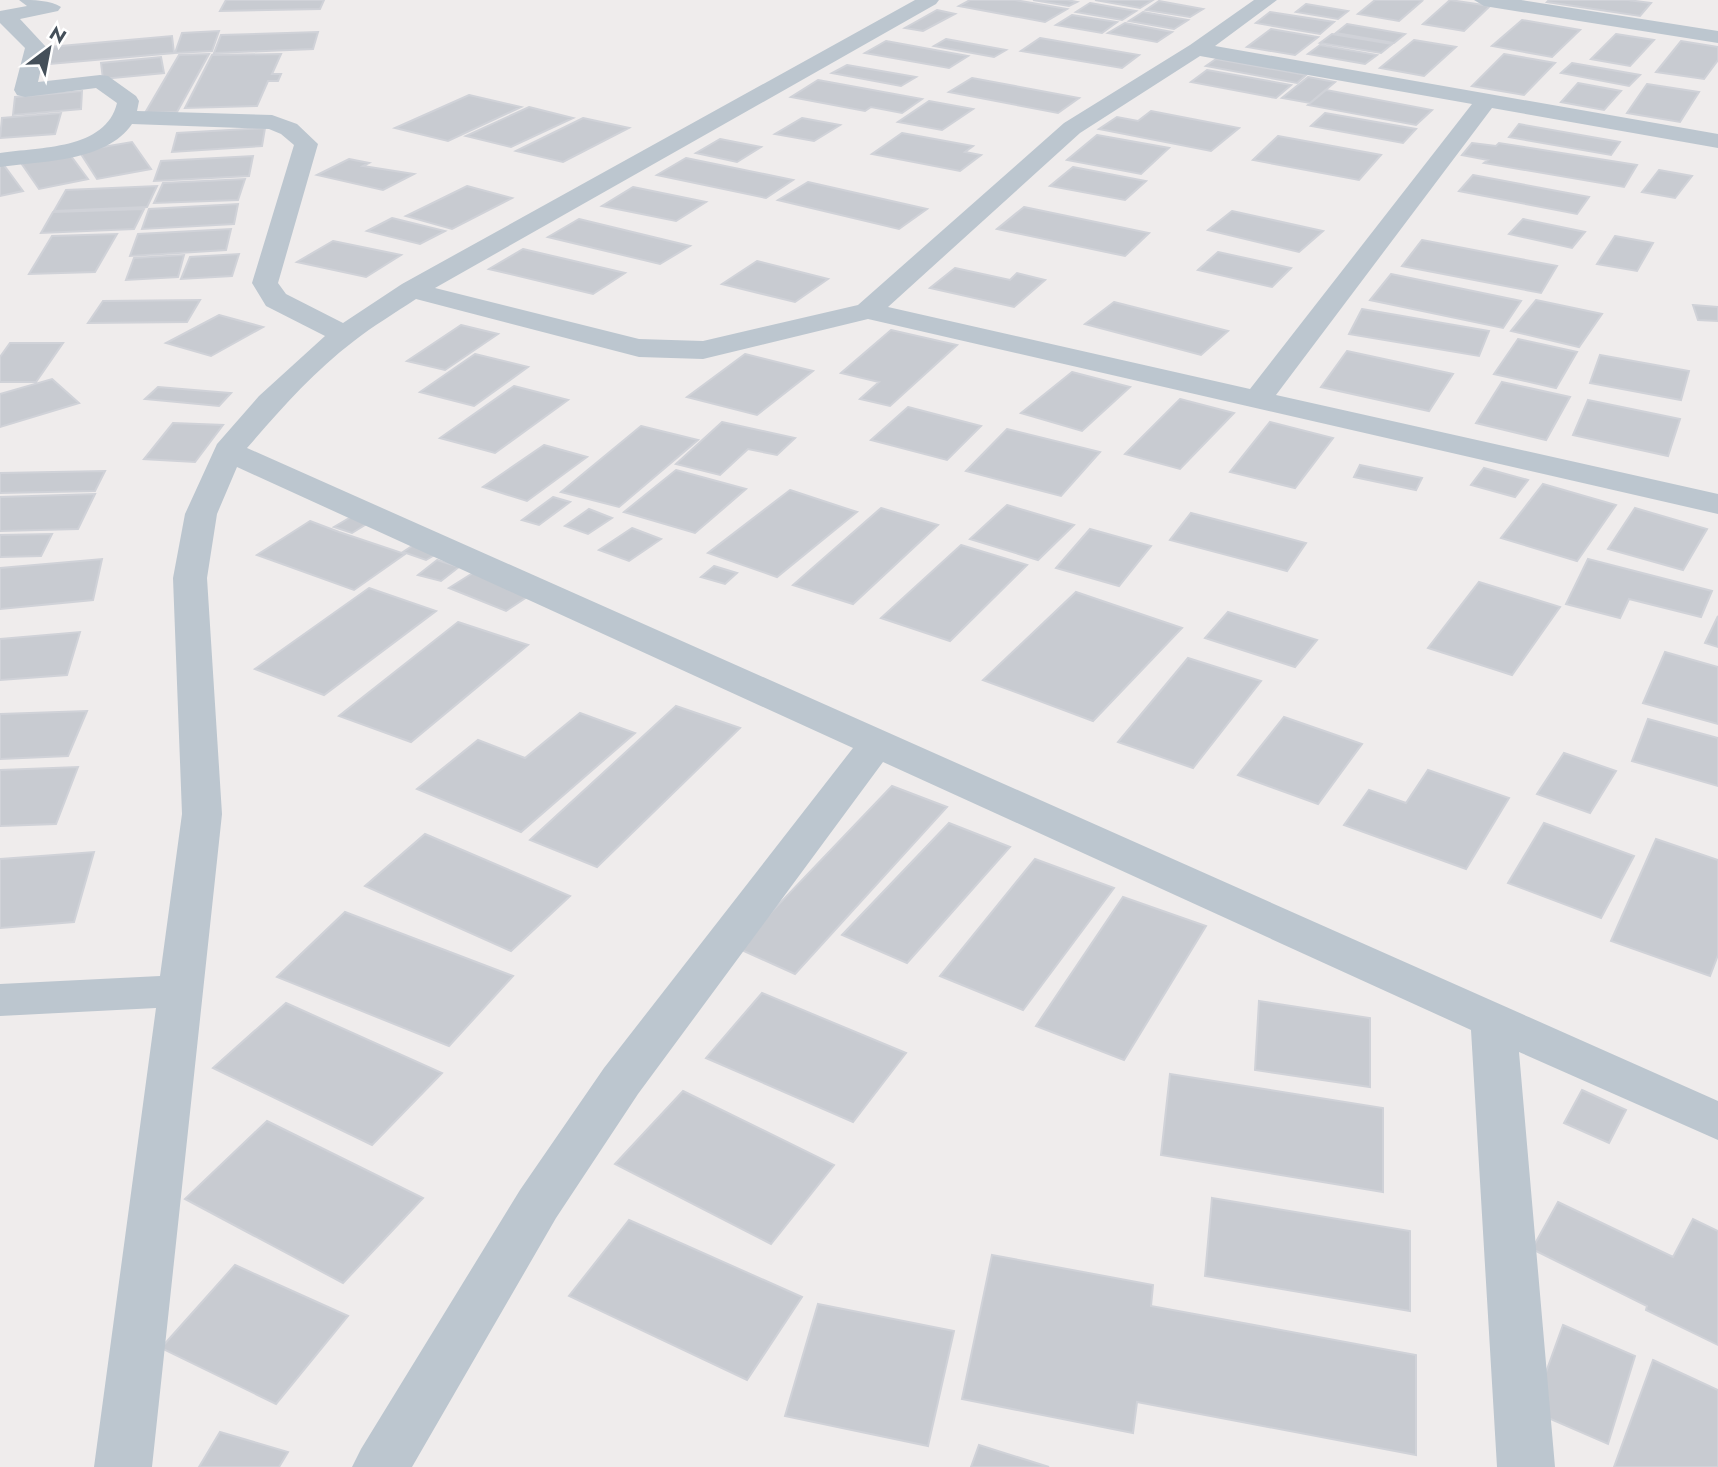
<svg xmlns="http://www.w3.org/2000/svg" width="1718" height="1467" font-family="Jost,sans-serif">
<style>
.building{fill:#c8cbd1;stroke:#d0d2d8;stroke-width:2}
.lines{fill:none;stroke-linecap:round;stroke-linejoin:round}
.street{fill:#bcc6cf;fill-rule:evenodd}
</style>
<rect width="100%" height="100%" fill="#efecec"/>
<path class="building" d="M226,0H324L320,9L220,11Z
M970,0H1015L1067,9L1045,22L959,6Z
M1033,0H1067L1077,2L1069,6Z
M1095,0H1153L1140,8Z
M1375,0H1418L1422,1L1399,21L1358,14Z
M1450,0L1490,6L1464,31L1423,24Z
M1549,0H1628L1651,3L1640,16L1547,2Z
M1159,1L1203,9L1190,17L1146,10Z
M1090,3L1136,11L1122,20L1076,12Z
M1306,4L1348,11L1338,19L1296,12Z
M937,10L955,14L923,31L905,28Z
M1143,12L1188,20L1174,29L1129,21Z
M1270,12L1334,22L1320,34L1256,23Z
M1072,15L1117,22L1102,33L1056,25Z
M1522,20L1580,30L1552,57L1492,46Z
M1125,23L1172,32L1157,42L1108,33Z
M1347,24L1405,34L1394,43L1336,33Z
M1271,29L1318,37L1295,55L1247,47Z
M219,31L212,51L175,53L182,33Z
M318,32L313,49L214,53L221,35Z
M1332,34L1392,44L1381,53L1320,43Z
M1616,34L1654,40L1630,66L1591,59Z
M172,36L174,53L50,64V47Z
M1040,38L1139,55L1122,68L1021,51Z
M946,39L1006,50L994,57L934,46Z
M1414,40L1456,47L1424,76L1380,68Z
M886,41L968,56L949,68L865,53Z
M1681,41L1718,47V60L1704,79L1656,72Z
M1320,45L1377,55L1365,64L1308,54Z
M209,54L177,112L145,113L179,55Z
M281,54L272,74H281L278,81H268L257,106L185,108L212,55Z
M1504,54L1555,63L1524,95L1472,86Z
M161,57L164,73L103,79L101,63Z
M1216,59L1306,75L1297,83L1206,66Z
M1572,63L1640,75L1629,86L1561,73Z
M847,65L916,77L901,86L832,73Z
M1207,70L1291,85L1276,98L1191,82Z
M1308,77L1335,82L1310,103L1282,98Z
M972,78L1079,98L1058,113L949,92Z
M818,80L922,99L902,113L871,107L865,111L791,97Z
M1578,83L1621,91L1604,110L1561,102Z
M1647,84L1699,92L1680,122L1627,113Z
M1326,90L1432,110L1416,125L1308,105Z
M82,91L81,109L13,115L15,97Z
M469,95L521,107L448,141L395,128Z
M929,101L973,109L942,130L898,122Z
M529,107L573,118L511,147L466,136Z
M1151,111L1239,128L1211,151L1099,129L1117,117L1138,121Z
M61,113L55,134L0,138L2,118Z
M1325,113L1416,129L1403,143L1311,126Z
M583,118L629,128L563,162L516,151Z
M802,118L840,125L814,141L775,134Z
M1519,124L1620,142L1611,155L1509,137Z
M265,128L262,146L172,152L177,133Z
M902,133L973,146L965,152L981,155L960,171L872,154Z
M1097,135L1169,148L1141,174L1067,160Z
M1278,136L1381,155L1359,180L1253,160Z
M720,139L761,147L737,162L696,153Z
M132,142L151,169L97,179L79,151Z
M1472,143L1496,146L1499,143L1637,165L1624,187L1484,163L1488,160L1462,155Z
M68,152L88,179L39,189L19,160Z
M253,156L249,176L154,181L161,161Z
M686,158L793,180L766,198L657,175Z
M349,159L369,163L363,166L414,174L383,190L317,175Z
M0,164H3L23,191L0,196Z
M1073,167L1146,181L1125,200L1050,186Z
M1659,170L1692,176L1675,198L1642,192Z
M1473,175L1589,197L1577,214L1459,191Z
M245,179L238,200L154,203L163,183Z
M808,182L927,209L899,229L778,200Z
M157,186L147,207L54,211L66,190Z
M467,186L512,198L452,229L406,216Z
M633,187L706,202L676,221L602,206Z
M238,204L234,224L142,229L149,209Z
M1024,207L1149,233L1125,256L997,229Z
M144,209L134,229L41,233L53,212Z
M1232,211L1323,231L1299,252L1208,230Z
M392,218L445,231L420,244L367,231Z
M579,219L690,246L660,264L548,237Z
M1523,219L1585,232L1572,248L1509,234Z
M231,229L226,250L130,256L138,234Z
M117,234L95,272L29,274L52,236Z
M1615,236L1653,243L1637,271L1597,264Z
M1422,240L1557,266L1541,293L1402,266Z
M333,241L401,255L366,277L297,262Z
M523,249L625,273L593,294L489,269Z
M1218,252L1291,268L1272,287L1198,270Z
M239,254L232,276L181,279L190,257Z
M184,255L178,277L126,280L134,258Z
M757,261L828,279L795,302L722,284Z
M955,268L1010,280L1017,273L1045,280L1014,307L930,288Z
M1391,274L1521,301L1503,328L1370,300Z
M200,300L187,322L88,323L103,301Z
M1536,300L1602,314L1579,347L1511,331Z
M1114,302L1228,331L1201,355L1085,324Z
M1693,305L1718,307V321L1698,320Z
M1362,309L1489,331L1479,356L1349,334Z
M219,315L263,327L211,356L166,343Z
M461,325L498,334L445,370L407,361Z
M891,330L957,345L890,406L860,399L879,382L841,373Z
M1518,339L1577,352L1556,388L1494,374Z
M10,343H63L36,382H0V357Z
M1347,351L1453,374L1429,411L1321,387Z
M475,354L528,367L474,406L420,392Z
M745,354L813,371L757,415L687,397Z
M1600,355L1689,371L1681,400L1590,383Z
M1072,372L1130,387L1082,431L1021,413Z
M52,379L79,403L0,427V394Z
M1502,382L1570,397L1546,440L1476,423Z
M514,386L568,400L495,453L440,438Z
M158,387L231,393L219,406L145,399Z
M1180,399L1234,413L1180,469L1125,454Z
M1588,400L1680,419L1668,456L1573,435Z
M908,407L981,426L947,460L871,440Z
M722,422L795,438L777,455L748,449L720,475L676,464Z
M1270,422L1333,438L1295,488L1230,472Z
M173,423L223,425L195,462L144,459Z
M641,426L698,440L619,507L561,492Z
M1007,429L1100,452L1061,496L966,471Z
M544,445L587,457L527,501L483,487Z
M1360,465L1422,478L1416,490L1354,477Z
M1484,468L1528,480L1515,497L1471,485Z
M676,470L746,489L695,533L624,512Z
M105,471L95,491L0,493V473Z
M1543,484L1616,505L1577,561L1501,538Z
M790,490L857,512L777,577L708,553Z
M95,494L78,529L0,531V497Z
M553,497L570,502L539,525L522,520Z
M1007,505L1074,525L1038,560L970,539Z
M881,508L938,525L853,604L793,585Z
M1635,508L1707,529L1683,570L1608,549Z
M589,509L612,518L588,534L565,526Z
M1191,513L1306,543L1287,571L1170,540Z
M356,514L373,520L352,533L334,527Z
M310,521L339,532L405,554L354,590L257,555Z
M632,528L661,539L629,561L599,550Z
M1090,529L1151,546L1119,586L1056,568Z
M52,534L41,556L0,557V535Z
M415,544L438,553L426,560L403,552Z
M961,545L1027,565L950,641L881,618Z
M102,559L93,600L0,609V568Z
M1588,559L1712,591L1701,617L1629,599L1620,618L1566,604Z
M437,560L459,567L441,581L418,575Z
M714,566L737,573L725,584L701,577Z
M476,571L533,593L506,611L449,588Z
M1479,582L1560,607L1512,675L1428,648Z
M369,588L436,611L324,695L255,669Z
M1076,592L1182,628L1093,721L983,680Z
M1228,612L1317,640L1295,667L1205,638Z
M1718,616V647L1705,643Z
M458,622L528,645L411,742L339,716Z
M80,632L67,675L0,680V639Z
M1665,652L1718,667V724L1643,703Z
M1188,658L1261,681L1193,768L1118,742Z
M676,706L740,728L597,867L530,840Z
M87,711L68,756L0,759V714Z
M580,713L635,733L521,832L417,789L478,740L525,758Z
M1284,717L1362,744L1318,804L1238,775Z
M1648,719L1718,738V786L1632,761Z
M1564,753L1616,771L1590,813L1537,794Z
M78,767L56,824L0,826V770Z
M1428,770L1509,798L1466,869L1344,825L1369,790L1406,803Z
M892,786L947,807L795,974L737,948Z
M949,823L1010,847L907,963L842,935Z
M1544,823L1634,856L1601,918L1508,883Z
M425,834L570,896L511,951L365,886Z
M1656,839L1718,860V955L1710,976L1611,941Z
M94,852L74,922L0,928V859Z
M1035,859L1114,888L1023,1010L940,976Z
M1123,897L1206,926L1124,1060L1036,1026Z
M345,912L513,976L449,1046L277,977Z
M762,993L906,1053L853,1122L706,1058Z
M1259,1001L1370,1018V1087L1255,1070Z
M286,1003L442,1073L372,1145L213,1068Z
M1170,1074L1383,1108V1192L1161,1155Z
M1582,1090L1626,1110L1609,1143L1564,1123Z
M683,1091L834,1165L771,1244L615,1164Z
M267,1121L423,1198L343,1283L185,1199Z
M1212,1198L1410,1231V1311L1205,1276Z
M1558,1202L1673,1257L1693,1219L1718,1231V1345L1646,1310L1647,1306L1532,1249Z
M629,1220L802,1297L747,1380L569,1296Z
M992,1255L1153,1285L1151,1306L1416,1355V1455L1137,1402L1133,1433L962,1399Z
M235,1265L348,1316L276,1404L161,1348Z
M818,1304L954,1331L928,1446L785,1416Z
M1563,1325L1635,1356L1608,1444L1532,1411Z
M1653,1360L1718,1390V1467H1614Z
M220,1432L288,1452L279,1467H199Z
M979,1445L1049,1467H971Z"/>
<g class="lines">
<path class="street" d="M19,0C33,0 51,0 61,7L58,11L20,19L46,47L38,82L100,75L108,76L136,96L139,101L137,111L272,115L297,124L318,144L278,283L286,294L343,323L402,284L915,0H939L936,4L435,288L639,339L703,341L858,305L1064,123L1190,45L1254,0H1277L1215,46L1718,134V148L1492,108L1276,395L1718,494V514L868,319L703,359L639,357L416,299C395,313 373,326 354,341C313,372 280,410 247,448L1718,1101V1140L1519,1052L1555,1467H1497L1471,1030L883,762L638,1094L556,1218L412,1467H352L361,1449L520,1190L604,1068L853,748L237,467L217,514L207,578L222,814L152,1467H94L156,1008L0,1016V984L160,976L182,814L173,578L185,514L217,444L259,396L325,336L266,306L252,283L294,145L281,134L269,129L132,124C106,162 42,161 0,167V153C39,147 106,150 117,103L96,88L25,97L17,95L14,90L25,48L0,23V11L27,6ZM1200,56L1472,104L1250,389L888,307L1080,133Z
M1474,0H1521L1718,31V43L1484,6Z"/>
</g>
<g transform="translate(49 49) rotate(32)" stroke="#ffffff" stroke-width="5" paint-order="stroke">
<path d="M0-5L12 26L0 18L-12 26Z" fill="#444f59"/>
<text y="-10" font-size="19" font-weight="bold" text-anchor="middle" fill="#444f59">N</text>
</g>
</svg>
